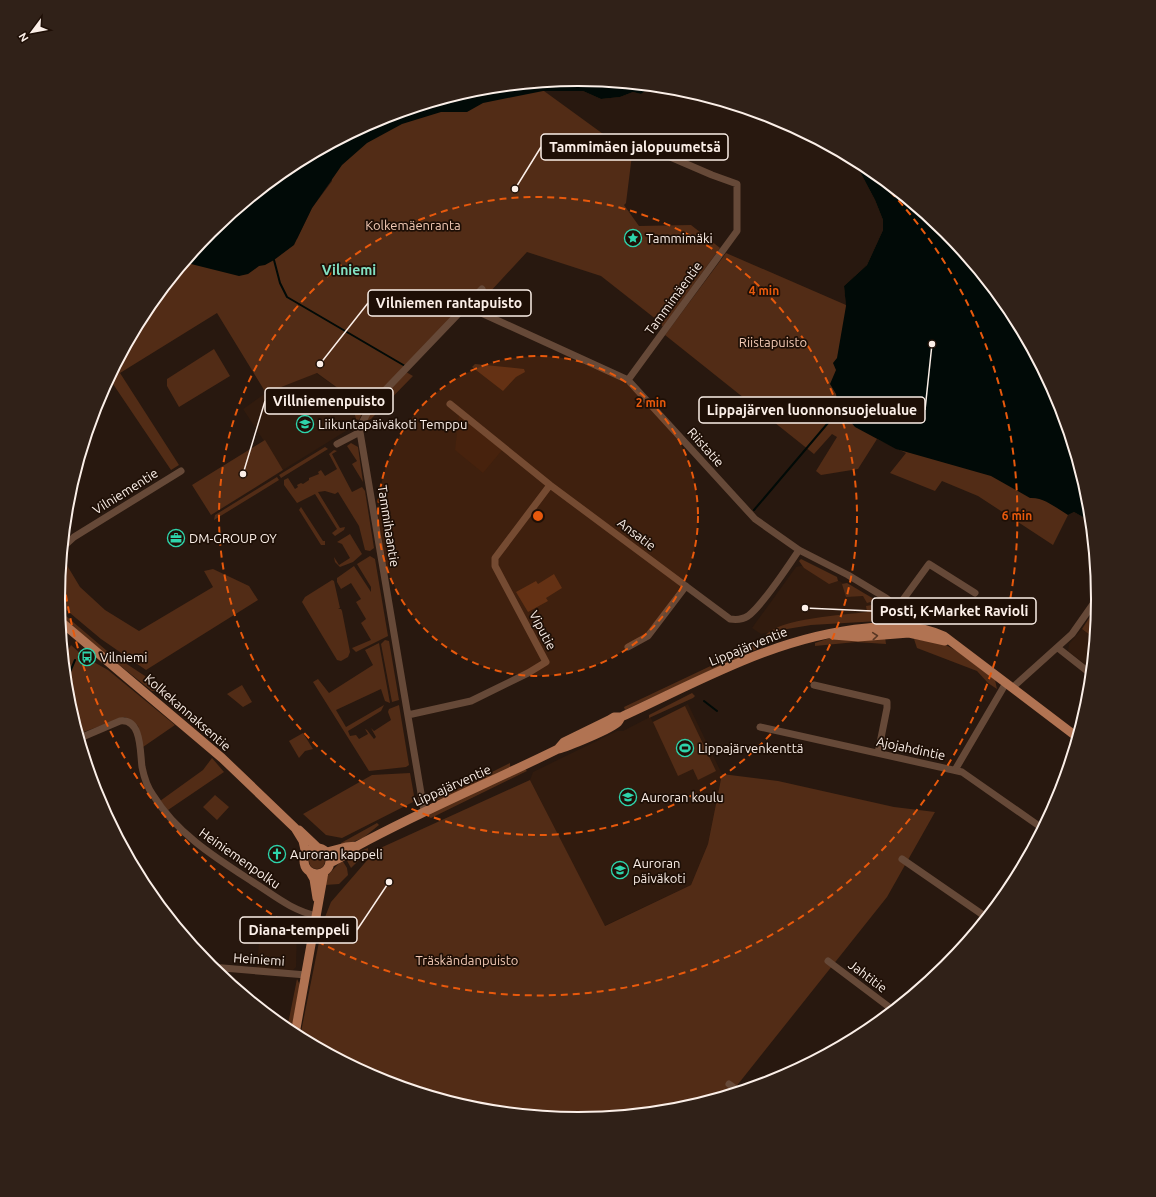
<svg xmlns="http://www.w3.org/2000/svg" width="1156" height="1197" font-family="Ubuntu,sans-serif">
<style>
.built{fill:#311b0e}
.green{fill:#522c16}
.water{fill:#010a07}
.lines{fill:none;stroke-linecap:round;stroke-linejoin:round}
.stream{stroke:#010a07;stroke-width:2}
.minor{stroke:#664938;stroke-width:7}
.major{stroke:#b17352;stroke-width:9}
.oneway{stroke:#593724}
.ring{fill:none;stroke:#e8590c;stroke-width:2;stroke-dasharray:7 5}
.labels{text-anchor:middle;stroke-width:3.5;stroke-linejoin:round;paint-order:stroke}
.park-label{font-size:13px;fill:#f3cab5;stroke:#1e0f06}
.poi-label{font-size:13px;fill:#fbefe8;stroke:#1e0f06;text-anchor:start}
.street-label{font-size:13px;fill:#fbefe8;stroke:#1e0f06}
.neighbourhood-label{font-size:14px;font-weight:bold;fill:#82e0c1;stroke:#1e0f06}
.rim{fill:none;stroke:#fbefe8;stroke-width:2}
.centre{fill:#e8590c;stroke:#1e0f06;stroke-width:2}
.ring-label{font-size:12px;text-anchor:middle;font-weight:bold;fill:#e8590c;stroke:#1e0f06;stroke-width:3.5;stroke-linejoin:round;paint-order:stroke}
.leader{fill:none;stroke:#fbefe8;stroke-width:1.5}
.callout-dot{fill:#fbefe8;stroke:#1e0f06;stroke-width:1.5}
.callout{fill:#1e0f06;stroke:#fbefe8;stroke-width:1.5}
.callout-label{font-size:14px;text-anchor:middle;font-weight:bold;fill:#fbefe8}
</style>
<rect width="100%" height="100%" fill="#28180f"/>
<path class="built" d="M316,373L350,397L357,421L354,426L283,470L243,409L266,393Z
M459,414L503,449L483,473L455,450Z
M809,564L884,606L879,620L811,623L761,634L752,628L796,567Z
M1082,629L1094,638L1091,669L1068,651L1069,644Z
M688,704L722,774L708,844L691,885L604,926L530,780L533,772L617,731H623L650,717L653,722Z
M260,928L297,930L296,967L293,970L257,968Z"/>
<path class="green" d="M578,79L653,86L641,94L633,92L620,97L601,99L583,91H544L632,155L626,203L624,205L639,226L691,225L720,248L663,327L657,320L601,276L527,252L477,306L475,303L477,299L470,298L365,407L359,420L356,419L350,397L317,373L266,393L217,313L120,373L179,465L171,470L113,384L106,383L146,309L210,231L262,189L297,239L312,208L332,181L326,146L379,118L477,88Z
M846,155L867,166L946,231L1010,310L1059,400L1088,497L1090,521L1074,512L1068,515L1053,545L978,496L942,481L935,491L890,473L906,453L877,439L858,469L821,475L816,471L837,437L832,434L814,454L665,335L726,253L846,305L844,286L867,265L883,230V220L875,200L857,166L850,165Z
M214,349L230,376L179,407L167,386V379Z
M475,364L524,369L525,372L516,377L503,391L472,367Z
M406,372L413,376L371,419L366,421L371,410Z
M265,440L283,470L211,515L192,485Z
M351,443L358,447L363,482L352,464L357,461L347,446Z
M325,447L328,449L281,478L279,475Z
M334,450L337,451L332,454L352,492L362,487L365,491L374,548L370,551L365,550L359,526L338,492L335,494L325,491L318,492L340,528L345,527L344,530L335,536L332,533L337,529L315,494L297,503L284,485V480L288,478L295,489L298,487L297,485L301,483L303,484L309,480V478L319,474L318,472L321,470L325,476L337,469L329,454Z
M277,477L279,480L214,520L215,515Z
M301,507L323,541H325V545H321L299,510Z
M350,534L362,554L353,562L340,567L335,562L334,557L339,565L350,558L342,544L337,542Z
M370,556L375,559L388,636L356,652L352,648L371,640L361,623L366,619L356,602L361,599L351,583L341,589L337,582V578L354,566L371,592V587L357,564Z
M62,557L80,587L105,610L139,631L213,587L204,571L213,569L249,586L258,600L146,670L101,639L58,603Z
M801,559L837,577L838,581L829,584L804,568L799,561Z
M554,574L562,588L546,598L548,601L528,612L516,592L536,581L538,584Z
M332,580L334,581L340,608L338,609H341L342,611L350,652L348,657L341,661L337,660L302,602L305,597Z
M847,583L874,599L877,600L867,603L863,596L846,597L842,584Z
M883,603L886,605L888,611L885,617L879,621L811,625L787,629L765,636C779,618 844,615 867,612L866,606Z
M1097,606L1094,638L1082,629Z
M59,610L107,651L145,676L158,688L157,690L152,691L93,644L60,615Z
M885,637L886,644L856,642L815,646V643L830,638Z
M914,639L942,643L957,651L995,680L997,689L988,683L977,671L917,648Z
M385,640L389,641L399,700L392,702L381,644Z
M379,643L390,703L385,701L381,689L336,710L346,727L384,705L381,711L348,731L350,736L356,735L359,739L368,734L365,729L367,730L374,739L376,737L371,728L374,731L391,720L388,712L389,709L399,705L409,765L406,767L369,771L313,682L318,679L329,693L373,665L365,650Z
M757,644L759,648L625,710L624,707Z
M71,645L83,656L108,670L175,725L143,747L138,726L125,717L78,734L68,700L64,657Z
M242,685L252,702L243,707L227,694Z
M692,693L695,696L693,698L649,718V715Z
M685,706L716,771L698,780L693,769L678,776L653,722Z
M303,733L313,749L305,751L299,758L289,741Z
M212,758L224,772L168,810L160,801L203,770Z
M510,763V768C498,774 439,804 431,800L460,788Z
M525,769L527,771L431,818L424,815Z
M410,773L415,801L342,838L326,835L303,814L372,775Z
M722,774L778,781L894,807L935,812L887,897L731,1093L679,1109L578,1118L476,1108L379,1079L300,1037L323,922L331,902L376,850L530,780L605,926L691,885L708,844Z
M215,795L229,807L217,820L203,807Z
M377,823L379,825L363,838L341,846V843Z
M368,848V851L351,868L345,857Z
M309 861a8 8 0 1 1 16 0a8 8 0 1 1-16 0Z
M342,860L347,868L348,875L339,884L325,885L328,875Z
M297,979L300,985L291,1032L287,1029Z"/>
<path class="water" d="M578,79L653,86L641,94L633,92L620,97L601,99L583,91H543L483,103L467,112H441L402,124L367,143L342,165L312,208L294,245L274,260L265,265L259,266L248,274L239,276L187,263L183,264L210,231L289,166L379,118L477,88Z
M846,155L867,166L946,231L1010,310L1059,400L1088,497L1090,521L1074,512L1068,515C1056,508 1044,497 1030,498L991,476L896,449L855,427L844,414L845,407L838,405L836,394L830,384L836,370L833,363L837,358L846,306L844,286L867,265L883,230V220L875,200L857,166L850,165Z"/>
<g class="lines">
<path class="stream" d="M274,260L280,283L287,297L405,366
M754,510L839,410L845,407
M66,678L70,672L75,660
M704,701L717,711"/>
<path class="minor" d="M466,306L628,380L755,519L799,550L848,575L886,598L895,605L897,631
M628,380L737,231V184L712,175L640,144
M450,404L550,485L730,619C737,620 742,620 748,616C762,606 789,565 799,550
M337,444L360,432
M63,547L74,537L181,471
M895,605L902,601L929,564L975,593
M628,647L648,636L686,586
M1058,648L1091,674
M814,685L887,702V708L878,753
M1012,688L1072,634L1098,597
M408,715L471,701L528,673L546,662L495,566V558L550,485
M760,727L962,772L1042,828
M80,738L120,721C142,718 140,753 142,767C144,777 147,787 153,795C177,834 216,858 253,882C275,896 291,910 317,916
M955,770L1006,683
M424,811L360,432L362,423L372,404L482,289
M902,859L986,917
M828,961L893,1010
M211,967L306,975
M729,1084L739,1091"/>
<path class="major" d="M60,621L222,758L295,828L303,841L306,854
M833,635L858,637L909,633L945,641
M558,749L564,742L609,720L614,717H621C702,680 777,636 867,628C895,625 918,624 944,636L1077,737
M299,830L318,848
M304 861a13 13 0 1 1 26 0a13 13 0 1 1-26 0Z
M327,852L346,847L357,846
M330,863L349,853L357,846C423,810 491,782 558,749C567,747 613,728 618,722C619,721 620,719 621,717
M310,872L314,879L317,898
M295,1034L324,872"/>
</g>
<defs><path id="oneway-chevron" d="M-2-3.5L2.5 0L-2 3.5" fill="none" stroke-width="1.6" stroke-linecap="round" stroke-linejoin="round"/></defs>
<use class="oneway" href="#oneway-chevron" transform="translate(875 636) rotate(-5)"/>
<circle cx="538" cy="516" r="160" fill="#e8590c" fill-opacity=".12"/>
<g class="ring">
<circle cx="538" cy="516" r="160"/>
<circle cx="538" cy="516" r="319"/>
<path d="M865 166A479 479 0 1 1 62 566"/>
</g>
<defs>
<g id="sight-ring" transform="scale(0.9)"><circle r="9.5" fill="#1e0f06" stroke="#2ed4ab" stroke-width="1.5"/><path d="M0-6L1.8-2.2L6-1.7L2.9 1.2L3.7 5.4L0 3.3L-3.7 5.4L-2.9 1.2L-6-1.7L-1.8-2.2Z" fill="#2ed4ab"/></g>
<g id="school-ring" transform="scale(0.9)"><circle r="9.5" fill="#1e0f06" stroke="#2ed4ab" stroke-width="1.5"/><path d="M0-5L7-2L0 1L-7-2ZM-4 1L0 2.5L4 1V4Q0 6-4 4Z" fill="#2ed4ab"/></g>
<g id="office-ring" transform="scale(0.9)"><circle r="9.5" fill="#1e0f06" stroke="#2ed4ab" stroke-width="1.5"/><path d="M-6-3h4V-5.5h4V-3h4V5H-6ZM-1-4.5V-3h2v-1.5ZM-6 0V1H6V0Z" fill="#2ed4ab"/></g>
<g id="bus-ring" transform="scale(0.9)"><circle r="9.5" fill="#1e0f06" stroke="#2ed4ab" stroke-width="1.5"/><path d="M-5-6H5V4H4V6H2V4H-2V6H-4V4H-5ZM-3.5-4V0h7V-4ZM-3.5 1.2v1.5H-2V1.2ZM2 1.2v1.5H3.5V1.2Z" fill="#2ed4ab"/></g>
<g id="stadium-ring" transform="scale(0.9)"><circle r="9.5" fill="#1e0f06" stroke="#2ed4ab" stroke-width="1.5"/><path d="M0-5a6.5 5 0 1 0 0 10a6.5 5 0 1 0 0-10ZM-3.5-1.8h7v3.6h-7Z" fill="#2ed4ab"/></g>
<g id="church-ring" transform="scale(0.9)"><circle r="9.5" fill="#1e0f06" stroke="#2ed4ab" stroke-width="1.5"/><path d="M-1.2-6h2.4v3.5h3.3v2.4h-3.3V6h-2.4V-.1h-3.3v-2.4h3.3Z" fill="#2ed4ab"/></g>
</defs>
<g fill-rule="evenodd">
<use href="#sight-ring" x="633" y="238"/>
<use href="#school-ring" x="305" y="424"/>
<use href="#office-ring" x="176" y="538"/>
<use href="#bus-ring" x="87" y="657"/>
<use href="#stadium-ring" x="685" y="748"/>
<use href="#school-ring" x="628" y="797"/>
<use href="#church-ring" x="277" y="854"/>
<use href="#school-ring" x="620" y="870"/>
</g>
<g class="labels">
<g class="park-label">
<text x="413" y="230">Kolkemäenranta</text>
<text x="773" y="347">Riistapuisto</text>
<text x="467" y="965">Träskändanpuisto</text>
</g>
<g class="poi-label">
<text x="646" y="243">Tammimäki</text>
<text x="318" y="429">Liikuntapäiväkoti Temppu</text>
<text x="189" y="543">DM-GROUP OY</text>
<text x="100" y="662">Vilniemi</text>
<text x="698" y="753">Lippajärvenkenttä</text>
<text x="641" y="802">Auroran koulu</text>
<text x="290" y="859">Auroran kappeli</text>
<text x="633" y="868">Auroran<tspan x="633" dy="15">päiväkoti</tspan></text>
</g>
<g class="street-label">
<text transform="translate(673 298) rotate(-54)" y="5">Tammimäentie</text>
<text transform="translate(706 447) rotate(48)" y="5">Riistatie</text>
<text transform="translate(125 491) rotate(-32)" y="5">Vilniementie</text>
<text transform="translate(389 526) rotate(81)" y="5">Tammihaantie</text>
<text transform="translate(637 534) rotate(37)" y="5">Ansatie</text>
<text transform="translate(543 630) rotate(62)" y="5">Viputie</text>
<text transform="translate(748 646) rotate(-22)" y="5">Lippajärventie</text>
<text transform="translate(188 712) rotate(41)" y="5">Kolkekannaksentie</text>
<text transform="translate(911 748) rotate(12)" y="5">Ajojahdintie</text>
<text transform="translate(452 785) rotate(-24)" y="5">Lippajärventie</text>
<text transform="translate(240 858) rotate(35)" y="5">Heiniemenpolku</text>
<text transform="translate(259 959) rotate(4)" y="5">Heiniemi</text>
<text transform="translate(868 976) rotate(37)" y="5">Jahtitie</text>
</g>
<g class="neighbourhood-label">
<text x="349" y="275">Vilniemi</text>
</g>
</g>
<path d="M0 0H1156V1197H0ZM65 599a513 513 0 1 1 1026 0a513 513 0 1 1-1026 0Z" fill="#302118" fill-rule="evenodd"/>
<path class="rim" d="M65 599a513 513 0 1 1 1026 0a513 513 0 1 1-1026 0Z"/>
<circle cx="538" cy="516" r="6" class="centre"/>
<g class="ring-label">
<text x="764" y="295">4 min</text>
<text x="651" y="407">2 min</text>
<text x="1017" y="520">6 min</text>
</g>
<path class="leader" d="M515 189L541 147M320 364L368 303M243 474L265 401M932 344L925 410M805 608L872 611M389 882L357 930"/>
<g class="callout-dot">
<circle cx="515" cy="189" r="4"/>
<circle cx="320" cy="364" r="4"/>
<circle cx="243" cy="474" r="4"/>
<circle cx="932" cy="344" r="4"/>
<circle cx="805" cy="608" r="4"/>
<circle cx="389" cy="882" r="4"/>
</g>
<g class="callout">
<rect x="541" y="134" width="187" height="26" rx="4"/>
<rect x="368" y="290" width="163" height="26" rx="4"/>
<rect x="265" y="388" width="128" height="26" rx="4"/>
<rect x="699" y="397" width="226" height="26" rx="4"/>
<rect x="872" y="598" width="164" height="26" rx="4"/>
<rect x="240" y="917" width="117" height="26" rx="4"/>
</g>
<g class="callout-label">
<text x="635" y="152">Tammimäen jalopuumetsä</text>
<text x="449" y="308">Vilniemen rantapuisto</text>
<text x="329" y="406">Villniemenpuisto</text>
<text x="812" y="415">Lippajärven luonnonsuojelualue</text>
<text x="954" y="616">Posti, K-Market Ravioli</text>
<text x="299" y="935">Diana-temppeli</text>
</g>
<g transform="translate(32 32) rotate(238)" stroke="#1e0f06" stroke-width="3" paint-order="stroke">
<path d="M0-3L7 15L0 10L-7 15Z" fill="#fbefe8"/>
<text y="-6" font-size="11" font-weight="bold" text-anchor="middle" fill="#fbefe8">N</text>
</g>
</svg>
